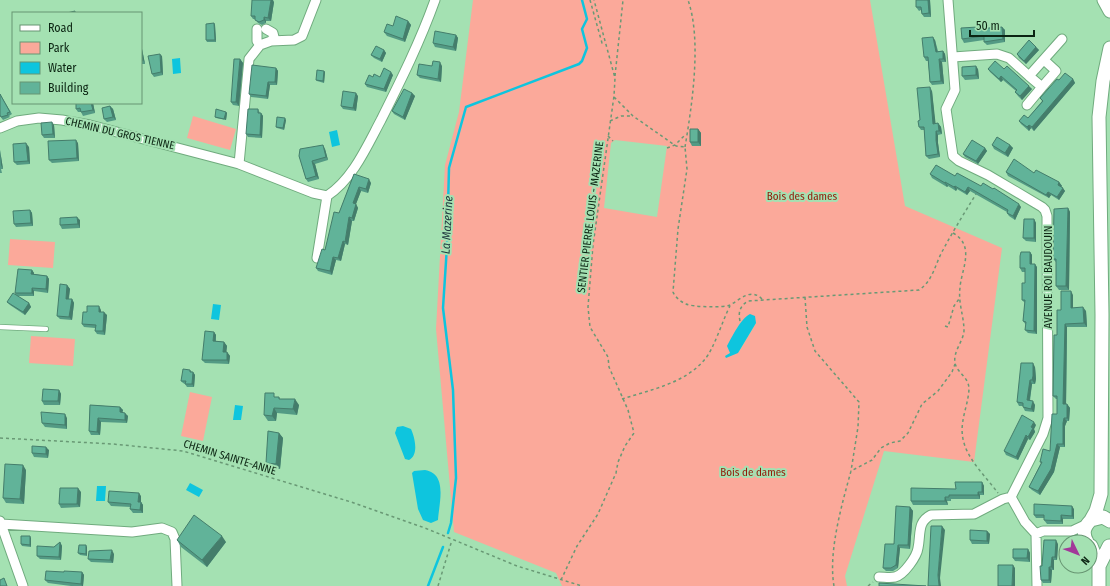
<svg xmlns="http://www.w3.org/2000/svg" width="1110" height="586" font-family="'Fira Sans Condensed',sans-serif">
<style>
.green{fill:#fba99a;fill-rule:evenodd}
.water{fill:#0ec5de}
.lines{fill:none;stroke-linecap:round;stroke-linejoin:round}
.stream{stroke:#0ec5de;stroke-width:2.5}
.lane-casing{stroke:#70ab7e;stroke-width:6}
.street-casing{stroke:#70ab7e;stroke-width:11}
.secondary-casing{stroke:#70ab7e;stroke-width:15}
.path{stroke:#699975;stroke-width:1.5;stroke-dasharray:3 3;stroke-linecap:butt}
.lane{stroke:#fff;stroke-width:4.5}
.street{stroke:#fff;stroke-width:9}
.secondary{stroke:#fff;stroke-width:13}
.wall{fill:#539a84}
.shaded-wall{fill:#447d6b}
.building{fill:#61b399;stroke:#447d6b}
.labels{text-anchor:middle;stroke-width:4;stroke-linejoin:round;paint-order:stroke}
.street-label{font-size:11px;fill:#0b2412;stroke:#a4e1b2}
.park-label{font-size:11px;fill:#921706;stroke:#a4e1b2}
.water-label{font-size:12px;font-style:italic;fill:#213a3f;stroke:#a4e1b2}
</style>
<rect width="100%" height="100%" fill="#a4e1b2"/>
<path class="green" d="M473,0H870L905,206L1002,248L974,462L884,451L845,576L847,586H562L556,573L454,532L436,329L445,165L459,112ZM615,140L667,146L657,217L604,208L611,143ZM742,321L756,323L740,350L735,354L725,356L730,353L736,330Z
M193,116L236,129L230,150L187,138Z
M10,239L55,242L53,268L8,265Z
M31,336L75,339L73,366L29,363Z
M190,392L212,397L203,441L181,436Z"/>
<path class="water" d="M180,58L181,73L173,74L172,59Z
M337,130L340,145L332,147L329,132Z
M213,304L221,305L219,320L211,319Z
M750,314L755,316L756,323L738,353L726,358L725,356L730,353L727,346C732,337 741,318 750,314Z
M235,405L243,406L241,420H233Z
M403,426L411,429C415,438 419,455 409,460L405,459L395,433L397,427Z
M425,470C448,474 439,503 438,520L431,523L423,520L418,509L412,473L414,471Z
M190,483L203,490L199,497L186,490Z
M97,486H106L105,501H96Z"/>
<g class="lines">
<path class="stream" d="M448,533L451,523L456,478L453,390L443,308L447,246L449,168L466,107L579,64L582,61L587,48L582,29L587,19L582,0
M428,586L443,547"/>
<g class="lane-casing">
<path id="lane" d="M0,327L46,329"/>
</g>
<g class="street-casing">
<path id="street" d="M948,0L955,90L946,109L953,156L959,161L988,175L1042,207L1045,210L1047,216L1048,418L1043,434L1011,497
M257,29V41L260,45
M266,29L273,33L274,37L271,41
M953,57L997,54L1009,58L1029,76L1062,39
M1029,76L1042,87L1056,71L1044,60
M1027,105L1042,87
M0,128L17,121L39,118L62,120L90,125L239,164L313,193L327,196C353,179 367,146 381,120C401,80 420,42 435,0
M239,164L249,59L260,45L271,41L294,40L302,36L316,0
M317,258L327,196
M1011,497L1025,522L1036,534L1043,531H1072L1087,524
M0,521L23,586
M1,524L132,532L162,528L172,532L175,539L177,586
M1036,534L1037,586
M879,577C884,577 890,578 895,577C904,575 917,556 918,548C921,534 917,522 931,515L974,514L1003,499L1011,497"/>
</g>
<g class="secondary-casing">
<path id="secondary" d="M1104,0L1110,11
M1091,520L1096,511L1101,494L1102,315L1099,117L1103,81L1110,48
M1087,542C1082,533 1084,527 1091,520L1103,517L1110,521
M1091,546L1099,566
M1099,586V566L1109,546"/>
</g>
<path class="path" d="M590,0L602,43L605,42
M615,76L623,0
M614,97L633,116L676,146L685,147L687,169L678,229L673,292C675,297 681,302 686,304C692,307 724,308 730,305C741,299 751,287 763,300
M610,121L621,116H633
M608,136L613,141
M685,147C692,105 702,40 688,0
M667,148L675,145L686,134
M953,233C976,246 961,270 960,288C958,303 964,316 964,331C963,342 953,351 955,363C957,373 969,377 969,389C968,408 958,423 964,443C969,461 987,478 998,493
M805,297L807,327L815,351L859,402L858,427L851,471
M740,321C738,312 740,306 748,301L919,290C933,281 935,264 943,250C953,231 965,212 976,194
M945,326L948,327L954,306L959,299
M622,399C650,390 686,383 705,359C714,349 723,319 730,306
M0,438L113,444L183,451L351,502L425,528L517,566L582,586
M561,580L577,546L598,514L616,473L618,462L625,446L634,433L628,410L609,367L608,357L590,327L588,307L593,245L614,96L615,78L594,0
M438,586L452,540
M834,586C828,552 842,504 851,471L872,460L881,448L890,443L900,441L908,433L922,404L938,391L952,372L955,364
M868,586L873,582"/>
<use href="#lane" class="lane"/>
<use href="#street" class="street"/>
<use href="#secondary" class="secondary"/>
</g>
<path class="wall" d="M930,0L931,17H924L922,14L921,10L919,11L916,7Z
M274,2L271,21H266V23L262,25L258,23L255,19H253L251,16Z
M408,21L411,25L405,42L387,36L384,32L393,26Z
M214,23L215,25L216,42H207L206,40Z
M978,27L979,28L1002,27L1005,30V42L987,45L984,42V40L964,43L962,39Z
M456,35L458,38L456,51L435,47L433,43Z
M935,40L938,51H943L945,54L946,62H942L944,84L932,85L930,82L928,61H926L924,57Z
M141,47L142,49L145,64H141Z
M1036,47L1039,50L1026,64L1019,58L1017,54Z
M384,50L386,53L382,62L374,58L371,55Z
M162,56L163,75L154,77L152,74Z
M240,59L243,63L239,106L233,105L231,102Z
M432,66H442L441,82L420,78L417,75Z
M276,68L278,71L277,85H270L268,99L251,97L249,94Z
M978,69L979,79L965,80L962,76Z
M988,69H1004L1032,89L1022,100L1018,96L1015,92L1016,91L1003,80L1001,82L990,72Z
M324,71L325,72L324,83L317,81L316,80Z
M393,75L386,92L367,87L365,84L373,77H380Z
M1073,79L1075,83L1034,131L1031,128L1029,131L1021,124L1019,121L1028,118L1042,101L1040,98L1059,80Z
M932,91L935,124L938,123L941,127L942,134L938,135V143L940,157L929,159L926,156L924,130H921L919,127Z
M412,93L415,96L405,120L394,114L392,111Z
M0,94L12,114L9,116L10,117L3,120L0,116Z
M358,96L356,111L343,109L341,106Z
M93,103L95,113L83,116L81,112H78L76,109Z
M110,106L113,109L116,120L107,122L104,119Z
M258,109L260,113H261L263,116L262,138L248,137L246,134Z
M226,112L227,113L226,120L216,118L215,117Z
M286,120L284,130L277,128L276,127Z
M54,125L55,138H44L42,135Z
M698,129L701,133V146H692L690,142Z
M78,143L79,161L52,163L49,160Z
M992,145H1010L1013,148L1008,157L994,149Z
M29,147L30,164L17,165L14,162Z
M985,148L987,151L978,164L965,157L963,154Z
M325,149L328,160L315,164L319,179L308,182L306,179L299,156Z
M0,150L3,169H1L2,173H0Z
M1006,172L1034,173L1059,182L1062,186L1061,187L1065,191L1059,200L1051,195L1049,198L1008,176Z
M354,174L371,183L368,193L361,191L356,204L358,208L354,221H352L348,245L345,244L341,261L336,260L332,275L318,271L316,268L325,250Z
M930,174L955,176L1021,207L1015,220L1009,216L1007,213V212L970,191L967,195L957,189L956,191L948,186L947,187L932,178Z
M1068,208L1070,212L1069,290H1059L1056,286V262L1053,259Z
M30,210L32,213L33,226L16,227L14,224Z
M1034,219L1036,223V242L1026,241L1023,238Z
M80,220V228L62,229L60,225Z
M1030,252L1032,255V264L1037,267V334L1028,333L1025,330L1026,325L1023,321L1025,303L1022,300L1025,283V272H1022L1020,268Z
M32,270L34,273V274L47,276L49,279L48,293L34,291V296H17L29,303L31,307L25,315L10,305L7,302L17,296L15,293Z
M67,285L70,289L69,299H72L74,303L72,320L60,319L57,316Z
M1073,295V308L1086,311L1087,327H1067L1066,404H1067L1070,408L1069,421H1067L1065,426V447H1060L1054,472L1040,495L1032,490L1029,487L1041,463L1040,462L1050,451L1057,414V399H1056L1053,396L1057,335L1061,310Z
M101,310V312L107,315L105,335L97,334L95,331V328L84,327L82,324L87,312Z
M214,332L216,335V341L224,342L227,346L226,352H227L230,356L229,364L205,363L202,360Z
M1035,367L1036,379L1035,384H1032L1030,401L1035,405L1034,412L1025,411L1023,407V406H1019L1017,402Z
M190,370L192,372H193L195,375L194,387H187L185,384L183,383L181,381Z
M59,390L61,394L60,405H44L42,401Z
M277,397H279L280,399L299,405L297,415L277,413L276,421H268L264,415Z
M90,405L120,407L123,410L122,412L128,416L127,423L101,422L100,435H91L89,431Z
M67,418V429L45,427L42,423Z
M1036,425L1034,429L1035,432L1030,440L1028,439L1018,460L1006,455L1004,451Z
M279,433L283,438L280,469L270,468L266,463Z
M49,450L48,458L34,457L32,453Z
M26,470L24,504L6,503L3,498Z
M982,482L984,486V495H980V499H951V501H947L948,505H913L911,501L956,489Z
M81,492L80,507L61,508L59,504Z
M141,496V502L143,505V513H133L130,509L131,507L111,506L108,502Z
M910,507L913,511L910,549L900,548L898,568L893,571H886L883,568Z
M1074,509V519H1063V524H1047L1044,520V518H1036L1034,515Z
M987,531L990,534L989,544H972L970,540Z
M31,538V547L22,546L21,544Z
M177,540L226,542L207,567L181,547Z
M60,542L62,546L61,560L40,559L37,556L54,547Z
M1058,544L1057,560H1054V570H1052L1051,583H1043L1041,580L1042,566Z
M87,547V556L80,555L78,553Z
M1028,549L1030,553V562L1015,561L1013,558Z
M114,554L113,563L91,562L88,559Z
M82,572L84,575L83,586H71L48,583L45,580Z"/>
<path class="shaded-wall" d="M271,0H273L274,2L271,21L268,18Z
M928,0H930L931,17L929,13Z
M264,17L266,21V23L264,20Z
M408,21L411,25L405,42L403,39Z
M214,23L215,25L216,42L215,40Z
M1002,27L1005,30V42L1003,39Z
M456,35L458,38L456,51L453,47Z
M933,37L935,40L938,55L936,52Z
M141,47L142,49L145,64L143,60L141,51Z
M1036,47L1039,50L1026,64L1024,61Z
M384,50L386,53L382,62L380,59Z
M943,51L945,54L946,62L943,59Z
M160,54L162,56L163,75L161,72Z
M240,59L243,63L239,106L236,102Z
M939,59L942,62L944,84L941,81Z
M440,62L442,66L441,82L438,79Z
M976,66L978,69L979,79L976,75Z
M276,68L278,71L277,85L275,82Z
M324,71L325,72L324,83L323,81Z
M391,72L393,75L386,92L384,89Z
M1001,76L1003,80L1001,82L999,79Z
M1073,79L1075,83L1034,131L1032,127Z
M268,82L270,85L268,99L266,96Z
M1029,86L1032,89L1022,100L1020,96Z
M930,87L932,91L936,127L933,124Z
M356,93L358,96L356,111L353,108Z
M412,93L415,96L405,120L403,117Z
M91,103H93L95,113L93,110Z
M110,106L113,109L116,120L113,117Z
M226,112L227,113L226,120L224,119Z
M261,113L263,116L262,138L260,135Z
M285,118L286,120L284,130L283,128Z
M52,122L54,125L55,138L53,134Z
M938,123L941,127L942,134L939,131Z
M1029,125L1031,128L1029,131L1027,127Z
M698,129L701,133V146L698,142Z
M936,131L938,135V143L940,157L938,154L936,140Z
M76,140L78,143L79,161L77,158Z
M26,143L29,147L30,164L28,161Z
M323,145L325,149L328,160L326,157Z
M1010,145L1013,148L1008,157L1005,153Z
M985,148L987,151L978,164L976,161Z
M0,150L3,169L1,165Z
M312,161L315,164L319,179L316,176Z
M369,179L371,183L368,193L366,189Z
M945,182L948,186L947,187L945,183Z
M1059,182L1062,186L1060,188L1058,185Z
M955,186L957,189L956,191L954,187Z
M359,187L361,191L356,204L358,208L354,221L352,218L353,203Z
M968,187L970,191L967,195L965,192Z
M1063,188L1065,191L1059,200L1057,197Z
M1048,192L1051,195L1049,198L1046,195Z
M1019,204L1021,207L1015,220L1013,216Z
M1068,208L1070,212L1069,290L1066,286Z
M30,210L32,213L33,226L31,223Z
M77,217L80,220V228L78,224Z
M349,217L352,221L348,245L345,242Z
M1034,219L1036,223V242L1034,238Z
M343,241L345,244L341,261L338,258Z
M1030,252L1032,255V267L1030,264Z
M333,257L336,260L332,275L330,271Z
M1035,264L1037,267V334L1034,331Z
M32,270L34,273L33,277L31,274Z
M47,276L49,279L48,293L46,289Z
M67,285L70,289L68,302L66,299Z
M32,288L34,291V296L32,293Z
M1071,291L1073,295V311L1071,308Z
M72,299L74,303L72,320L69,317Z
M29,303L31,307L25,315L23,312Z
M99,306L101,310V315L99,312Z
M1083,307L1086,311L1087,327L1084,323Z
M104,312L107,315L105,335L103,331Z
M1065,324L1067,327L1066,407L1063,404Z
M214,332L216,335L215,345L213,341Z
M224,342L227,346L226,355L223,352Z
M227,352L230,356L229,364L227,360Z
M1033,363L1035,367L1036,379L1035,384L1032,380Z
M193,372L195,375L194,387L192,384Z
M1030,380L1032,384L1029,404L1027,400Z
M59,390L61,394L60,405L58,401Z
M295,399L299,405L297,415L293,409Z
M1033,401L1035,405L1034,412L1031,409Z
M1067,404L1070,408L1069,421L1067,418Z
M120,407L123,410L122,415L120,412Z
M274,408L277,413L276,421L272,416Z
M125,413L128,416L127,423L125,420Z
M65,414L67,418V429L65,425Z
M98,418L101,422L100,435L97,432Z
M1064,418L1067,421L1065,426V447L1063,444V423Z
M1034,422L1036,425L1034,429L1035,432L1030,440L1028,437L1031,427Z
M279,433L283,438L280,469L276,464Z
M1026,435L1028,439L1018,460L1016,457Z
M1057,444L1060,447L1054,472L1040,495L1038,491Z
M46,447L49,450L48,458L46,454Z
M23,465L26,470L24,504L20,499Z
M982,482L984,486V495L982,492Z
M78,488L81,492L80,507L77,504Z
M978,492L980,495V499L978,495Z
M139,493L141,496V502L143,505V513L140,510L138,502Z
M945,497L947,501L948,505L945,501Z
M1072,506L1074,509V519L1072,516Z
M910,507L913,511L910,549L908,545Z
M1061,515L1063,519V524L1061,521Z
M942,526L945,530L940,578L941,586H939L938,575Z
M987,531L990,534L989,544L987,541Z
M30,536L31,538V547L30,545Z
M222,536L226,542L207,567L202,560Z
M1056,540L1058,544L1057,560L1055,557Z
M60,542L62,546L61,560L59,557Z
M86,545L87,547V556L86,554Z
M898,545L900,548L898,568L896,565Z
M1028,549L1030,553V562L1027,558Z
M112,550L114,554L113,563L110,560Z
M1052,557L1054,560V570L1051,567Z
M1013,565L1015,568V586H1012Z
M1049,567L1052,570L1051,583L1049,580Z
M82,572L84,575L83,586H82L81,584Z"/>
<path class="building" d="M252,0H271L268,18L264,17V20L259,22L255,20V16H251Z
M916,0H928L929,13L922,14L921,7H916Z
M75,11V13H67Z
M396,16L408,21L403,39L384,32L387,24L393,26Z
M214,23L215,40H206V24Z
M978,27V29L1002,27L1003,39L984,42V36L962,39L961,28Z
M435,31L456,35L453,47L433,43Z
M933,37L936,52L943,51V59H939L941,81L930,82L928,57H924L922,38Z
M1029,40L1036,47L1024,61L1017,54Z
M376,46L384,50L380,59L371,55Z
M141,51L143,60H141Z
M160,54L161,72L152,74L148,56Z
M234,59H240L236,102H231Z
M433,61L440,62L438,79L417,75L419,64L432,66Z
M995,61L1004,69L1007,66L1029,86L1020,96L1015,92L1017,90L1001,76L999,79L988,69Z
M252,65L276,68L275,82H268L266,96L249,94Z
M976,66V75L962,76V67Z
M384,68L391,72L384,89L365,84L369,75L373,77L374,74L380,77Z
M317,70L324,71L323,81L316,80Z
M1065,73L1073,79L1032,127L1029,125L1027,127L1019,121L1024,115L1028,118L1043,101L1040,98L1057,79L1059,80Z
M930,87L933,124L938,123L939,131H936V140L938,154L926,156L924,127H919L918,121L920,120L917,88Z
M404,89L412,93L403,117L392,111Z
M343,91L356,93L353,108L341,106Z
M0,94L10,112L7,113L8,115L1,117L0,115Z
M76,103H91L93,110L81,112L80,108L76,109Z
M110,106L113,117L104,119L102,108Z
M216,109L226,112L224,119L215,117Z
M248,109H258V113H261L260,135L246,134Z
M277,117L285,118L283,128L276,127Z
M52,122L53,134L42,135L41,123Z
M690,129H698V142H690Z
M997,137L1010,145L1005,153L992,145Z
M76,140L77,158L49,160L48,141Z
M972,140L985,148L976,161L963,154Z
M26,143L28,161L14,162L13,144Z
M323,145L326,157L312,161L316,176L306,179L299,156L300,149Z
M1014,159L1034,173L1036,170L1059,182L1058,185L1063,188L1057,197L1048,192L1046,195L1006,172Z
M936,165L955,176L957,173L981,186L983,183L993,189L994,188L1019,204L1013,216L1007,213L1008,210L968,187L965,192L955,186L954,187L945,182V183L930,174Z
M354,174L369,179L366,189L359,187L353,203L356,204L352,218L349,217L345,242L343,241L338,258L333,257L330,271L316,268L322,249L325,250L334,212L339,213Z
M1068,208L1066,286H1056V259H1053L1054,209Z
M30,210L31,223L14,224L13,211Z
M77,217L78,224L60,225V218Z
M1024,219H1034V238H1023Z
M1021,252H1030V264H1035L1034,331L1025,330L1026,322L1023,321L1025,300H1022V283H1025V268H1020V256Z
M18,269L32,270L31,274L47,276L46,289L32,288V293H15Z
M60,284L67,285L66,299H72L69,317L57,316Z
M1061,291H1071V308L1083,307L1084,323L1065,324L1063,404H1067V418H1064L1063,423V444H1057L1051,469L1038,491L1029,487L1042,462H1040L1043,449L1050,451L1052,414H1057V396H1053L1054,335H1057V310H1061Z
M13,293L29,303L23,312L7,302Z
M87,306H99V312H104L103,331H95L96,325L82,324L83,312H87Z
M205,331L214,332L213,341L224,342L223,352H227V360H202Z
M1021,363H1033V376L1032,380H1030L1027,400L1033,401L1031,409L1023,407V403L1017,402Z
M183,369L190,370V372H193L192,384H185L186,381H181Z
M43,389L59,390L58,401H42Z
M265,393H274V397H279V399H295L293,409L274,408L272,416L264,415Z
M90,405L120,407V412L125,413V420L98,418L97,432L89,431Z
M41,412L65,414V425L42,423Z
M1022,415L1034,422L1031,427L1033,428L1028,437L1026,435L1016,457L1004,451Z
M268,431L279,433L276,464L266,463Z
M32,446L46,447V454L32,453Z
M5,464L23,465L20,499L3,498Z
M955,482H982V492H978V495H949V497H945V501H911V488L956,489Z
M60,488H78L77,504H59Z
M109,491L139,493L138,502H141L140,510L130,509L131,504L108,502Z
M1034,504L1072,506V516L1061,515V521L1044,520V515H1034Z
M896,506L910,507L908,545H898L896,565L891,568H883L885,544H894Z
M194,515L222,536L202,560L177,540Z
M931,526H942L938,575L939,586H928Z
M970,530L987,531V541L970,540Z
M21,536H30V545L21,544Z
M1044,540H1056L1055,557H1052L1051,567H1049V580H1041L1040,566H1042Z
M60,542L59,557L37,556V546L54,547Z
M79,545H86V554L78,553Z
M1013,549H1028L1027,558H1013Z
M112,550L110,560L88,559L89,551Z
M998,565H1013L1012,586H998Z
M46,571L64,572V571L82,572L81,584L45,580Z
M4,578L7,586H0V580Z
M879,583L926,586H879Z"/>
<g class="labels">
<g class="street-label">
<text transform="translate(120 133) rotate(13)" y="4">CHEMIN DU GROS TIENNE</text>
<text transform="translate(590 217) rotate(-83)" y="4">SENTIER PIERRE LOUIS - MAZERINE</text>
<text transform="translate(1048 277) rotate(-90)" y="4">AVENUE ROI BAUDOUIN</text>
<text transform="translate(230 457) rotate(17)" y="4">CHEMIN SAINTE-ANNE</text>
</g>
<g class="park-label">
<text x="802" y="200">Bois des dames</text>
<text x="753" y="476">Bois de dames</text>
</g>
<g class="water-label">
<text transform="translate(447 225) rotate(-87)" y="4">La Mazerine</text>
</g>
</g>
<rect x="12" y="12" width="130" height="92" fill="#a4e1b2" stroke="#679572"/>
<rect x="20" y="25" width="20" height="6" fill="#ffffff" stroke="#679572"/>
<text x="48" y="32" font-size="12" fill="#0b2412">Road</text>
<rect x="20" y="42" width="20" height="12" fill="#fba99a" stroke="#679572"/>
<text x="48" y="52" font-size="12" fill="#0b2412">Park</text>
<rect x="20" y="62" width="20" height="12" fill="#0ec5de" stroke="#679572"/>
<text x="48" y="72" font-size="12" fill="#0b2412">Water</text>
<rect x="20" y="82" width="20" height="12" fill="#61b399" stroke="#679572"/>
<text x="48" y="92" font-size="12" fill="#0b2412">Building</text>
<g transform="translate(1078 554) rotate(133)"><circle r="19" fill="#a4e1b2" stroke="#679572"/>
<path d="M0-3L7 15L0 10L-7 15Z" fill="#a23899"/>
<text y="-6" font-size="11" font-weight="bold" text-anchor="middle" fill="#0b2412">N</text>
</g>
<path d="M970 30v6h64v-6" fill="none" stroke="#0b2412" stroke-width="2"/>
<text x="976" y="30" font-size="12" fill="#0b2412" stroke="#a4e1b2" stroke-width="3" paint-order="stroke">50 m</text>
</svg>
